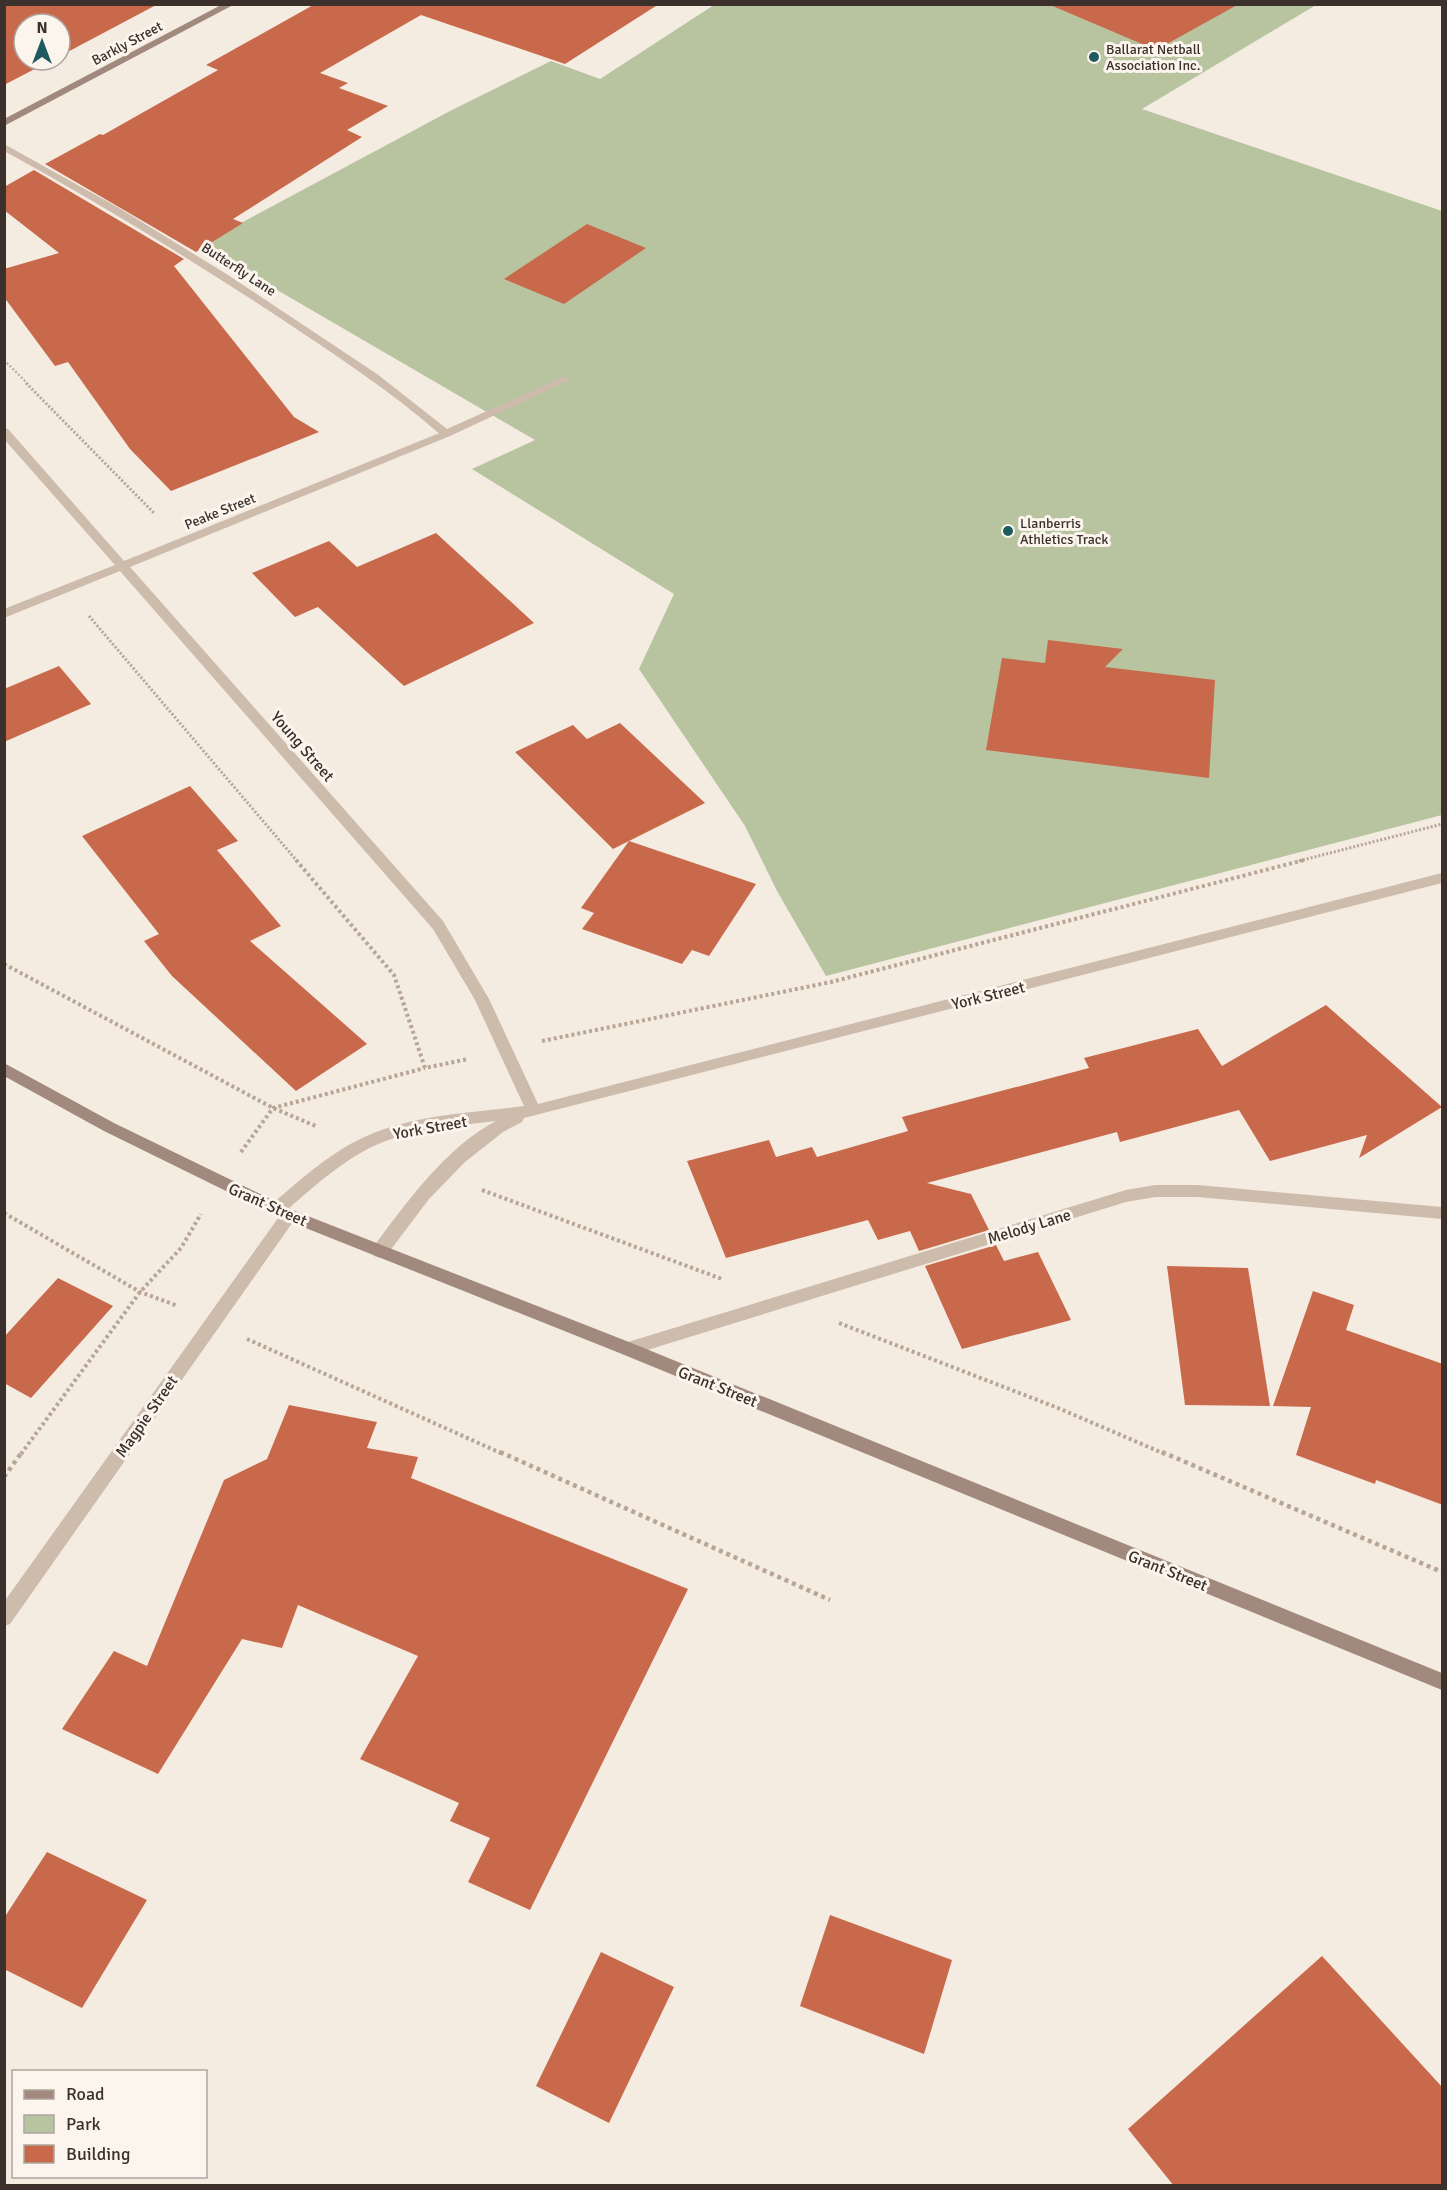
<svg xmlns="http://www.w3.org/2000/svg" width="1447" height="2190" font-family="Signika,sans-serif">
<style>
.green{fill:#b8c4a0}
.building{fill:#c8694b}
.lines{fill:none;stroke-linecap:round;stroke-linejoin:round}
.path-far3{stroke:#b9a596;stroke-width:2;stroke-dasharray:2 2;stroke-linecap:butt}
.path-far2{stroke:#b9a596;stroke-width:3;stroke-dasharray:2 2;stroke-linecap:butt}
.path-far1{stroke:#b9a596;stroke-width:4;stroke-dasharray:3 3;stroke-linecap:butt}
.path{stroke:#b9a596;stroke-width:4.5;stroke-dasharray:4 4;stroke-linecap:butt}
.service{fill:#cdbbac;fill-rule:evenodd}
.minor{fill:#cdbbac;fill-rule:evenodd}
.secondary{fill:#a18a7d;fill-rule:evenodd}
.poi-dot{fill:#1f5a5e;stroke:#fbf5ee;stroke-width:2}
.labels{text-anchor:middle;stroke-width:6;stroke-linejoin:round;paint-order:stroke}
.far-street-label{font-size:14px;fill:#3b302b;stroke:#fbf5ee}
.far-poi-label{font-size:14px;fill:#3b302b;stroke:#fbf5ee;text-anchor:start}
.street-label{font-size:16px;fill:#3b302b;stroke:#fbf5ee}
</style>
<rect width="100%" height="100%" fill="#f4ebe1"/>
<path class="green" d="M714,5H1316L1142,109L1442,211V815L826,976L777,891L745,826L639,669L674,594L472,469L535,440L200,245L450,111L551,61L600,79Z"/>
<path class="building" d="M4,4H158L60,56V24H24V60H52L4,85Z
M315,4H659L565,64L421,15L320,73L348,83L339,88L388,106L347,130L362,137L233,219L243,223L196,252L45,164L100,134L103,135L218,70L206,65Z
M1048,4H1239L1156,50Z
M34,170L184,259L174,266L294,417L319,432L171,491L130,449L68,362L55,366L4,297V269L59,253L4,210V187Z
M587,224L646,248L564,304L504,279Z
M436,533L534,623L404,686L318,607L295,617L252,573L329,541L357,567Z
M1048,640L1123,649L1105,667L1215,680L1209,778L986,750L1002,658L1045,663Z
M59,666L91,704L4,742V689Z
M620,723L705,803L613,849L515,752L573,725L587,739Z
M190,786L238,841L217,850L281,926L250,941L367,1044L296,1091L172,976L144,941L159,934L82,836Z
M629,841L756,884L709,956L692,950L682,964L582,929L594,913L581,908Z
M1326,1005L1442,1107L1359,1158L1367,1135L1270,1161L1239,1110L1120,1142L1117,1132L927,1183L971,1194L989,1230L919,1251L910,1231L878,1240L868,1220L726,1258L687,1161L769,1140L776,1157L812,1147L817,1157L908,1131L902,1117L1089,1068L1084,1058L1198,1029L1222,1066Z
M996,1245L1004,1261L1038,1252L1071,1320L962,1349L925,1266Z
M1167,1266L1248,1268L1270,1406L1185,1405Z
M58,1278L113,1306L31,1398L4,1383V1337Z
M1313,1291L1354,1305L1346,1330L1443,1364V1505L1376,1480L1375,1484L1296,1455L1311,1407L1273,1406Z
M289,1405L377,1422L367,1448L418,1457L411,1478L688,1589L530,1910L468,1882L490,1838L450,1821L459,1803L360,1759L418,1656L298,1605L282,1648L242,1639L158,1774L62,1729L114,1651L147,1666L224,1480L267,1459Z
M47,1852L147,1900L82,2008L4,1969V1918Z
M830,1915L952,1960L924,2054L800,2006Z
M601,1952L674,1987L609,2123L536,2086Z
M1322,1956L1443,2088V2186H1174L1128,2129Z"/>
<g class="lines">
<path class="path-far3" d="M4,360L28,384"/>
<path class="path-far2" d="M26,383L155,514
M89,616L297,861
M1299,861L1442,824"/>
<path class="path-far1" d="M296,860L394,975L425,1068L468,1059
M4,964L273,1108L318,1127
M542,1041L831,982L1304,860
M241,1152L273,1108L425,1068
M482,1190L722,1279
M4,1213L140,1292L178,1306
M839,1323L1058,1408L1165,1454
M247,1339L503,1454
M21,1454L140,1292L181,1248L201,1214"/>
<path class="path" d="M500,1452L830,1600
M1162,1452L1442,1572
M4,1477L22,1452"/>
<path class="service" d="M4,144L119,208L228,275L377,374L447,429L563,377L572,379L450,436H442C391,391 334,354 277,316C188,258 98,202 4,151Z
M1155,1185H1198L1442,1207V1219L1198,1197H1155L1126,1202L628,1356L622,1354L620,1349L622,1344L628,1342L1126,1190Z"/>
<path class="minor" d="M4,428L8,429L124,561L442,432H450V436L130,567L443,921L489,999L538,1104L1442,873V883L524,1118L522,1122L503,1132L465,1162L429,1199L386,1256L380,1258L374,1256L372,1251L374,1246C407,1202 446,1147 496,1121C461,1125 425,1128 391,1139C352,1152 318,1183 288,1209L295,1211L297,1215L295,1219L10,1624L4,1626V1602L281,1214L271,1213L269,1209L271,1205C301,1179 333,1150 369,1135C418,1114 473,1113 524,1106L475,1000L433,929L120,571L4,618V609L115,565L4,439Z"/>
<path class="secondary" d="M223,4H235L4,126V119Z
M4,1063L114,1123L295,1211L634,1344L1442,1673V1690L622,1354L283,1219L104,1131L4,1076Z"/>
</g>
<g class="poi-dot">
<circle cx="1094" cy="57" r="6"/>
<circle cx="1008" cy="531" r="6"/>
</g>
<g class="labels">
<g class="far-street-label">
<text transform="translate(127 43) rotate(-28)" y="5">Barkly Street</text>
<text transform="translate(239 269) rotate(33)" y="5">Butterfly Lane</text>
<text transform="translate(220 511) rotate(-22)" y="5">Peake Street</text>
</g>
<g class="far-poi-label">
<text x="1106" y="54">Ballarat Netball<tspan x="1106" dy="16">Association Inc.</tspan></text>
<text x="1020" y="528">Llanberris<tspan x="1020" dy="16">Athletics Track</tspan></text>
</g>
<g class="street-label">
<text transform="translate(303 746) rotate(49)" y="6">Young Street</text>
<text transform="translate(988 995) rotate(-14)" y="6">York Street</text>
<text transform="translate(430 1127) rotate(-10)" y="6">York Street</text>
<text transform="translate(268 1204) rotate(24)" y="6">Grant Street</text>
<text transform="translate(1029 1226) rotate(-17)" y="6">Melody Lane</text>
<text transform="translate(718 1386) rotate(22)" y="6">Grant Street</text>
<text transform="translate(146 1416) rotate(-55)" y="6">Magpie Street</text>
<text transform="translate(1168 1570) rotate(22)" y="6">Grant Street</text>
</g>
</g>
<rect width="1447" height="2190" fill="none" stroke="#3b302b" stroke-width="12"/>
<rect x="12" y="2070" width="195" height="108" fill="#fbf5ee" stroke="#aea6a0" stroke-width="1.5"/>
<rect x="24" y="2090" width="30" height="9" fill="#a18a7d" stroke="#aea6a0" stroke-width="1.5"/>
<text x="66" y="2100" font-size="18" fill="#3b302b">Road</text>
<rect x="24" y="2115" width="30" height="18" fill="#b8c4a0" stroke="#aea6a0" stroke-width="1.5"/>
<text x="66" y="2130" font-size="18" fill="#3b302b">Park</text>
<rect x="24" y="2145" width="30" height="18" fill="#c8694b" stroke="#aea6a0" stroke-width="1.5"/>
<text x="66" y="2160" font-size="18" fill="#3b302b">Building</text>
<g transform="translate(42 42)"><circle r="28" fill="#fbf5ee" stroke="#aea6a0" stroke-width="1.5"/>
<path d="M0-4.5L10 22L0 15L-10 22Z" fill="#1f5a5e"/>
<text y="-9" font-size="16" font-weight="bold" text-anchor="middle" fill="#3b302b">N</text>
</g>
</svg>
